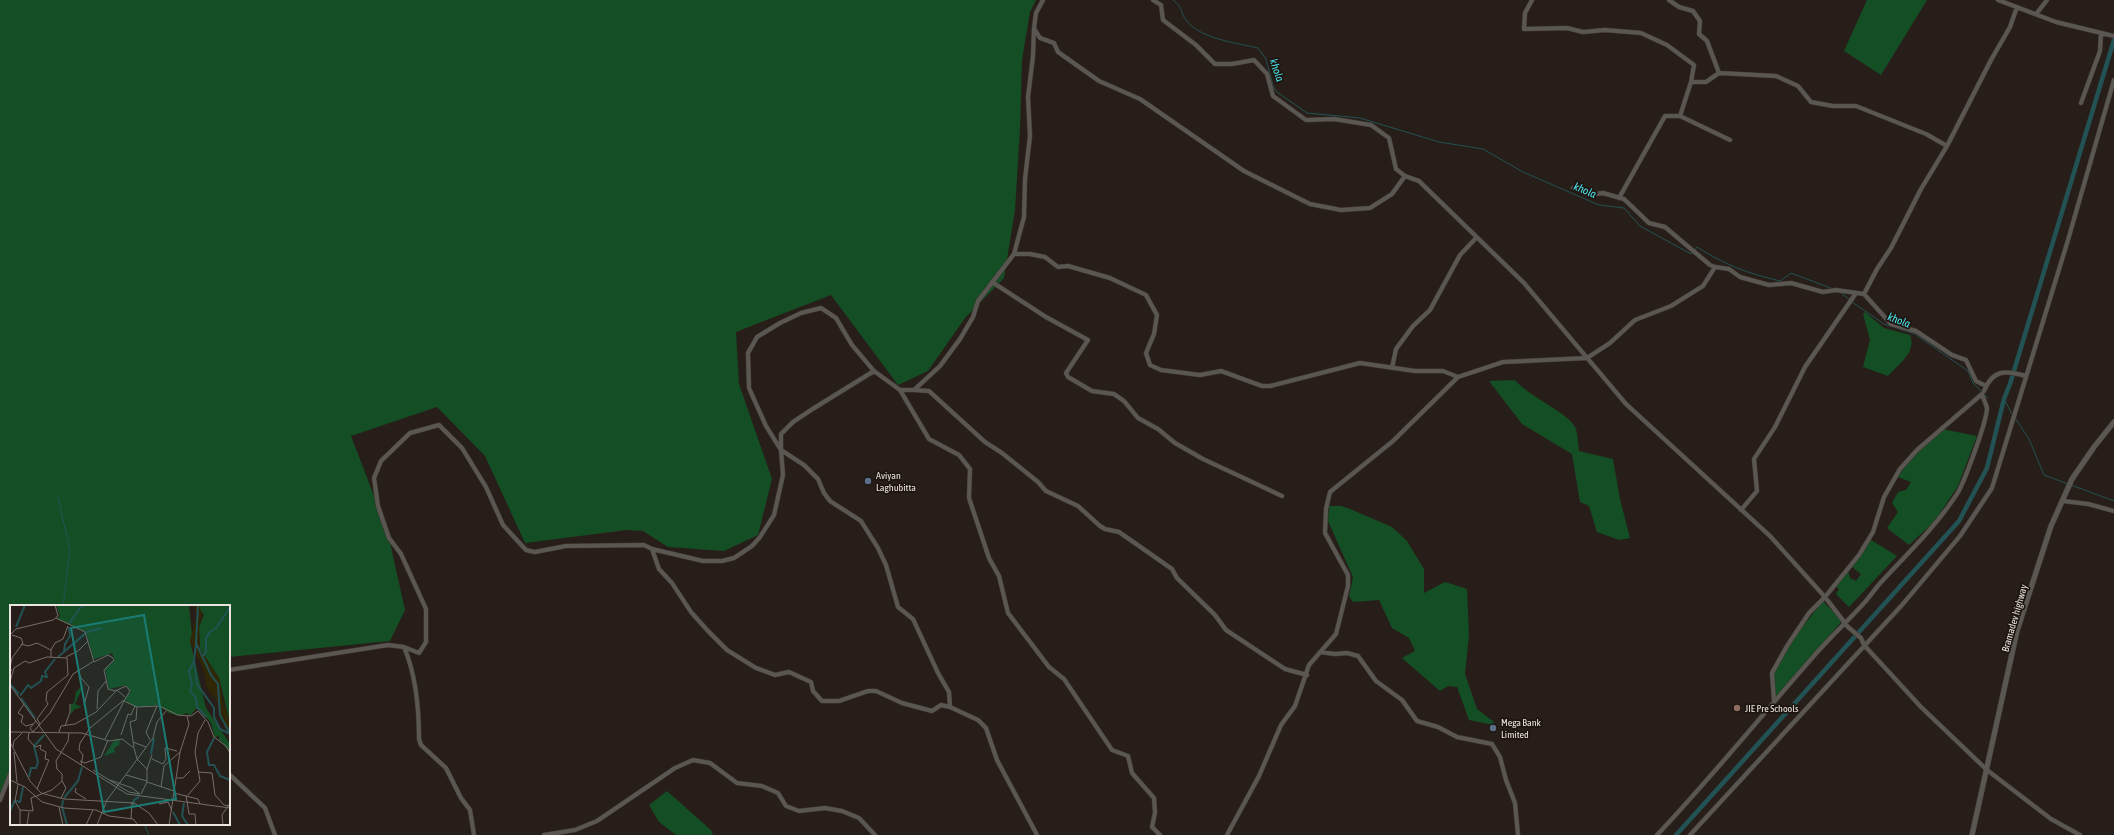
<svg xmlns="http://www.w3.org/2000/svg" width="2114" height="835" font-family="'Asap Condensed',sans-serif">
<style>
.green{fill:#144e24}
.lines{fill:none;stroke-linecap:round;stroke-linejoin:round}
.stream{stroke:#225254;stroke-width:1}
.canal{stroke:#225254;stroke-width:4.5}
.minor-casing{stroke:#433a35;stroke-width:5}
.tertiary-casing{stroke:#433a35;stroke-width:6}
.minor{stroke:#5a5753;stroke-width:4}
.tertiary{stroke:#5a5753;stroke-width:5}
.service-dot{fill:#5c6f8a;stroke:#1e1510;stroke-width:1.5}
.education-dot{fill:#8d6e63;stroke:#1e1510;stroke-width:1.5}
.labels{text-anchor:middle;stroke-width:3.5;stroke-linejoin:round;paint-order:stroke}
.poi-label{font-size:10px;fill:#ebe4e0;stroke:#1e1510;text-anchor:start}
.street-label{font-size:10px;fill:#ebe4e0;stroke:#1e1510}
.water-label{font-size:11px;font-style:italic;fill:#4ce8f0;stroke:#1e1510}
.inset-river{fill:none;stroke:#225254;stroke-width:2}
.inset-road{fill:none;stroke:#766d69;stroke-width:1}
.view{fill:#1a7c74;fill-opacity:0.15;stroke:#1a7c74;stroke-width:2}
.inset-edge{fill:none;stroke:#ebe4e0;stroke-width:2}
</style>
<rect width="100%" height="100%" fill="#281e19"/>
<path class="green" d="M0,0H1036L1030,12L1022,60L1020,129L1015,210L1004,278L965,318L928,371L898,385L831,295L736,332L739,384L772,479L758,535L724,551L668,547L643,531L627,530L525,543L485,456L437,407L351,436L378,506L386,537L389,538L405,610L390,641L229,657V606H11V776L0,794Z
M1867,0H1927L1881,75L1844,51Z
M1865,312L1884,328L1910,335C1917,352 1899,364 1888,376L1863,367L1870,340L1863,314Z
M1515,380C1529,397 1570,413 1576,429C1578,436 1578,444 1579,451L1613,459L1620,499L1630,538L1619,540L1597,532L1589,506L1580,502L1572,454L1522,424L1489,381Z
M1942,429L1977,436L1958,486L1934,522L1909,545L1887,528L1898,512L1892,503L1898,492L1906,490L1911,482L1898,477L1910,459Z
M1329,506H1341L1350,509L1392,527L1407,541L1424,569V593L1445,582L1467,589L1469,635L1465,674L1477,709L1494,722L1493,725L1469,720L1457,687L1448,686L1440,691L1402,658L1415,651L1409,638L1392,628L1379,600L1353,602L1349,596L1353,577L1328,521Z
M1871,540L1897,556L1849,607L1836,594L1839,589L1835,586L1848,571L1850,578L1856,581L1861,574L1852,567Z
M1823,601L1842,621L1775,698L1773,673L1791,641Z
M667,791L711,830L713,835H676L659,822L649,805Z"/>
<g class="lines">
<path class="stream" d="M1173,0C1183,7 1180,12 1186,20C1200,39 1237,43 1258,48L1266,59L1273,86L1277,92L1307,113L1360,118L1439,142L1483,149L1523,172L1599,205L1624,208L1640,226L1691,254L1693,252
M1695,250L1697,247C1725,265 1747,273 1780,281L1791,273L1833,289
M1840,292L1850,300
M1852,302L1884,324L1915,334L1968,371L1973,383L1988,398
M2004,399L2012,414
M2015,418L2029,439L2044,475L2068,484
M2071,485L2114,501
M58,497L70,551L63,606
M144,824L149,835"/>
<path class="canal" d="M1676,835L1959,521L1987,468L2004,399L2010,384L2114,40"/>
<g class="minor-casing">
<path id="minor" d="M1153,0L1161,5L1163,20L1196,45L1215,64H1232L1254,60L1267,74L1273,96L1306,120L1334,119L1371,125L1389,138L1396,169L1405,176L1419,181L1524,283L1626,404L1770,536L1825,597L1848,627L1861,638L1864,645L1921,707L1987,770L2051,819L2080,835
M1532,0L1525,13L1524,29L1567,28L1583,32L1605,30L1641,33L1667,45L1694,65L1691,82
M1669,0L1679,7L1693,11L1700,21L1699,34L1707,41L1719,73L1776,76L1798,86L1811,102L1833,106H1856L1926,134L1947,146
M1998,0L2056,22L2114,36
M2037,13L2047,0
M1035,30L1040,38L1054,43L1058,52L1099,81L1140,99L1244,171L1310,204L1341,210L1370,208L1392,194L1405,176
M2081,103L2100,51L2101,33
M1680,116L1730,140
M1573,188L1589,195L1603,193L1624,199L1649,223L1665,227L1710,265L1715,267
M1619,198L1665,116H1680L1691,82H1706L1719,73
M1014,254H1030L1045,257L1058,267L1068,266L1110,278L1146,295L1157,315L1154,334L1146,353L1150,365L1161,370L1200,375L1221,371L1262,386H1270L1360,363L1415,371H1443L1458,377
M992,282L1046,317L1088,340L1066,373L1068,377L1092,391L1114,394L1124,401L1138,418L1158,429L1175,443L1203,459L1282,496
M1864,294L1891,324L1916,331L1952,355L1966,360L1976,381L1986,386
M1392,368L1396,349L1413,326L1430,310L1460,255L1476,238
M874,371L811,410L793,422L781,434V450L804,465L818,479L824,493L830,501L861,521L878,548L886,565L898,607L913,619L938,673L949,692L950,707L978,720L986,728L997,760L1037,835
M900,390L929,439L959,455L970,469L969,498L989,558L999,576L1008,613L1049,667L1064,679L1112,750L1128,756L1132,773L1154,798L1155,813L1152,827L1160,835
M914,390L929,391L985,442L1002,453L1038,482L1046,491L1078,506L1100,526L1105,529L1119,532L1172,569L1177,578L1215,615L1226,630L1285,669L1307,675
M1984,391C1993,369 2006,370 2026,376
M2063,501L2088,504L2114,511
M1741,510L1757,491L1754,459L1775,427L1805,367L1856,293
M652,549L659,569L672,583L691,612L708,631L727,650L756,668L775,675L789,672L811,682L813,691L822,701H839L868,691H876L902,703L932,711L941,705L950,707
M404,647C416,675 419,708 419,739L421,745L446,768L461,798L470,810L474,835
M1320,652L1335,654L1347,653L1358,656L1376,681L1402,700L1417,721L1438,727L1457,737L1492,744L1500,757L1506,780L1515,803L1518,835
M229,670L388,645L404,647L419,653L426,642V609L401,554L389,538L378,506L374,478L381,461L410,433L439,425L462,448L486,487L503,525L526,550L535,552L566,546L644,545L652,549L703,561H722L734,558L752,546L760,537L774,515L783,475L781,450L766,426L749,388L748,353L757,337L780,323L801,313L821,308L836,318L852,345L874,371L900,390H914L940,366L960,339L973,317L978,301L1014,254L1024,217L1025,179L1030,136L1028,97L1033,56L1034,28L1036,13L1043,0
M229,774L265,808L275,835
M0,800L11,772
M544,835L575,830L597,821L675,768L693,760L710,763L737,783L762,786L778,793L786,806L799,811L825,808L842,811L859,818L875,835
M1227,835L1259,776L1281,725L1295,706L1309,665L1336,634L1348,586V575L1325,533L1326,509L1330,492L1393,441L1458,377L1503,362L1587,358L1610,343L1635,320L1671,306L1703,286L1715,267L1729,269L1740,277L1769,285L1791,283L1823,292L1836,290L1864,294L1877,269L1891,248L1921,189L1947,146L1991,60L2010,27L2017,7
M1657,835C1711,778 1761,716 1813,657C1829,638 1848,621 1865,602C1871,595 1877,586 1884,579C1910,551 1936,526 1957,494C1964,483 1987,421 1987,408C1986,404 1983,398 1982,394L1917,450L1900,469L1884,497L1873,532L1859,555L1825,597L1809,613L1787,646L1772,673L1774,701
M1690,835L1902,605L1960,536L1992,488L2068,240L2114,80"/>
</g>
<g class="tertiary-casing">
<path id="tertiary" d="M1972,835L2017,631L2051,526L2072,479L2094,447L2114,422"/>
</g>
<use href="#minor" class="minor"/>
<use href="#tertiary" class="tertiary"/>
</g>
<g class="service-dot">
<circle cx="868" cy="481" r="4"/>
<circle cx="1493" cy="728" r="4"/>
</g>
<circle class="education-dot" cx="1737" cy="708" r="4"/>
<g class="labels">
<g class="poi-label">
<text x="876" y="479">Aviyan<tspan x="876" dy="12">Laghubitta</tspan></text>
<text x="1745" y="712">JIE Pre Schools</text>
<text x="1501" y="726">Mega Bank<tspan x="1501" dy="12">Limited</tspan></text>
</g>
<g class="street-label">
<text transform="translate(2014 618) rotate(-74)" y="4">Bramadev highway</text>
</g>
<g class="water-label">
<text transform="translate(1277 70) rotate(71)" y="4">khola</text>
<text transform="translate(1585 190) rotate(23)" y="4">khola</text>
<text transform="translate(1899 320) rotate(20)" y="4">khola</text>
</g>
</g>
<g transform="translate(10 605)">
<rect width="220" height="220" fill="#281e19"/>
<path d="M46,0H179L182,30L180,36L196,103L220,139V147L209,135V130L205,133L201,118L190,105L186,104L180,111L177,108L169,111L159,108L149,100L125,102L114,94L121,87L116,80L99,84L95,64L105,55L102,48L84,54L76,27L47,14L50,11ZM190,0H220V118L209,73L190,44L189,22L194,10L189,3ZM74,79L65,99L72,102L65,104L61,109L60,100L64,98L66,87ZM110,134L109,140L104,143L105,147L94,151L103,137Z" fill="#144e24"/>
<path d="M183,0H189L192,9L189,22L190,44L209,73L213,96L220,118V131L210,112L207,96L197,83L193,63L180,36L187,9Z" fill="#302706"/>
<path class="inset-river" d="M188,0L186,38L201,70L208,79L210,110L220,129M59,19L70,3L74,0M6,22L15,0M186,39L184,55L187,79L204,103V112L210,124L220,129M54,46L55,39L60,31L59,22M193,51L196,47V34L199,28L207,22L220,2M48,52L77,27L92,23M184,56L179,66L182,80L180,85L186,94L187,102L196,112M0,79L9,89M10,91L18,80L21,83L31,76L32,71L37,72L35,67L45,54M11,93L25,113M204,133L197,147L199,160H204L210,171L220,175M141,149L144,133M19,172L21,163H26L28,157L24,141L34,130M54,193L68,176L72,162M53,195L52,202L57,220M6,196L10,197L13,182M174,198L172,211L178,220M123,202L124,195L129,192M0,206L5,195M163,207L170,220"/>
<path class="inset-road" d="M46,13L75,27L84,57L98,50L103,53L104,55L94,65L98,84L105,86L116,81L120,86L114,96L127,102L149,101L168,110L181,111L188,106L198,117L204,132L216,141L220,148M0,30L6,24L43,15L48,11L45,0M2,30L11,33L13,38L2,53L0,63L2,66M11,39L18,41L27,38L41,45M41,52V45L45,38L53,34L58,21M56,52L68,46L78,36M68,65L71,73L79,82L74,100M0,77L4,63L15,56L19,58L37,52L57,53L58,70L37,87L36,95L38,99L27,114L30,119M0,80L46,144L117,189L220,203M14,99L8,108L13,111L11,117L16,121L23,119M87,104L88,86L96,76M55,121L60,107V99M0,127L72,128L99,136L112,134L124,143L127,154L137,164V177L164,186M19,127L18,134L25,142L31,140L30,144L36,147L35,154L39,155L27,184M23,127L40,108L63,69L84,56M23,127L20,123L26,116M49,127L51,121L65,119L86,107L107,85L115,92M111,130L118,109L121,110L125,101M95,134L114,96M140,135L136,127L147,101M0,137L20,176L31,188L54,194L124,198L139,208L148,220M123,137L136,142M3,142L4,136L12,128M124,142L120,117L126,115L127,102M4,147L7,177M142,154L153,159M70,156L75,158L91,152L98,135M153,159L156,154L155,143L167,146M71,160L73,150L69,145L70,138L80,123L114,95M137,164L142,150M83,165L119,187L130,189M188,167L202,168L205,190L214,200L219,201M116,170L137,176M167,173H173L180,166M0,175L15,182L32,197L54,203L86,205L99,211L123,214L128,220M100,175L122,183L130,189M8,179L5,196L10,205M151,182L154,161L170,147M66,183L65,187L76,194M164,188L188,194L190,199M131,189L137,177M176,190L179,209H185L186,220M178,190L190,176L185,147L188,128L195,115M51,193L56,183L52,176V169L47,164L46,156L58,136L59,128M149,199L158,197L162,206M49,202L53,220M121,214L122,197M10,220V205L23,206L21,193L42,185L52,176M17,220L19,207M76,220L83,205M87,220L97,195L143,133L147,117L156,106M159,220L170,147L179,119L177,111M213,220L212,210L220,198"/>
<path class="view" d="M134,10L166,194L94,207L61,23Z"/>
<rect width="220" height="220" class="inset-edge"/>
</g>
</svg>
